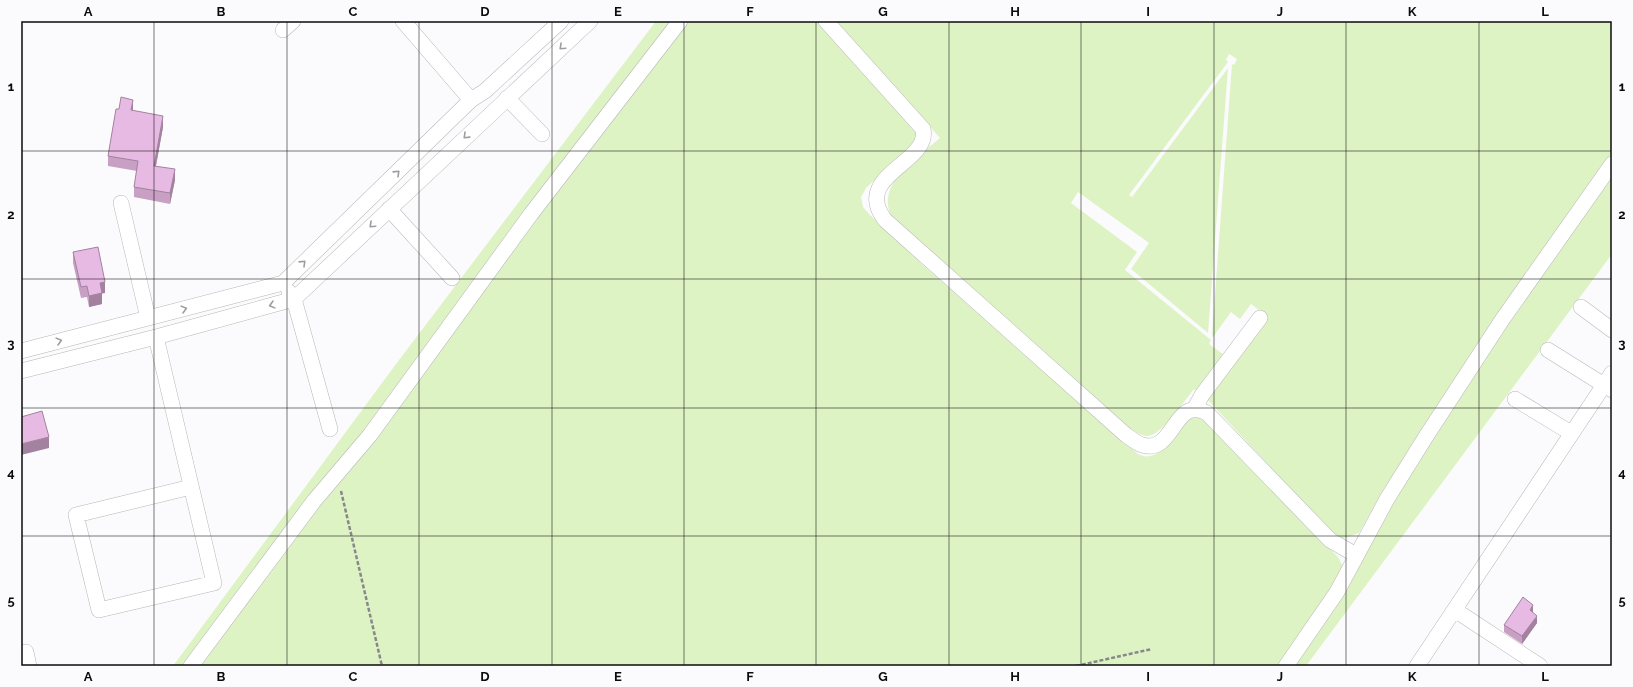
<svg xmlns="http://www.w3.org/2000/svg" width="1633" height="687" font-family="Raleway,sans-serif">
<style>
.green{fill:#def3c4}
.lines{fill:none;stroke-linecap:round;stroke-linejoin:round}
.minor-casing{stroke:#b7b7b8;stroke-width:16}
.path{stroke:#88888a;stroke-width:2.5;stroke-dasharray:4 2;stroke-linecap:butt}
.minor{stroke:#fff;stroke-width:15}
.wall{fill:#c7a0c3}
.shaded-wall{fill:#a2829f}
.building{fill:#e7bae3;stroke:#a2829f}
.oneway{stroke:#9d9d9e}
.grid{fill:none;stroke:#0b0b0c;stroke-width:1;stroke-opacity:0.55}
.neatline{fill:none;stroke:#0b0b0c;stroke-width:1.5}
.grid-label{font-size:13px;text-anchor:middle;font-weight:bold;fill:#0b0b0c}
</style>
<rect width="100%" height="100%" fill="#fbfbfd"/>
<path class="green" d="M656,21H817L916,132L917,137L913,144L866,188L861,197L863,207L870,215L924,266L1138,454C1162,467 1177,424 1194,416L1203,419L1338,557L1344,568L1384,518L1423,453L1505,326L1612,175V254L1306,666H173L396,364Z
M834,21H1612V153L1533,263L1453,382L1382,492L1359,533L1345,538H1340L1332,533L1206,398L1267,316L1251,304L1240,319L1231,312L1213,337L1212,335L1232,64L1234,65L1237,59L1229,54L1226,60L1228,62L1129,195L1132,197L1228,68L1208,333L1131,269L1149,243L1078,192L1071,203L1137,252L1125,270L1211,340L1209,344L1227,357L1198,393L1194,389C1184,401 1163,434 1148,436C1141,436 1136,432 1131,429L891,216C876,182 918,157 940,138Z"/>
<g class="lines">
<g class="minor-casing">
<path id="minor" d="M403,21L471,100
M826,21L923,129C931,163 851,175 885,220L1126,435C1131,438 1136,443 1142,445C1175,455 1173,395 1207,413L1330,540L1356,555
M283,30L293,21
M507,98L542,134
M121,203L148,318
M389,209L452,278
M289,292L294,299L330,429
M1581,307L1612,330
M156,337L214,583L99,610L76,515L191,487
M1548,350L1612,390
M21,351L283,283L471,100L485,91L561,21
M21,371L156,337L294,299L590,21
M1515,399L1571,433
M1195,408L1202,395L1260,318
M1455,610L1540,666
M21,654L26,652L29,666
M191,666L314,501L370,435L531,214L680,21
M1286,666L1337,592L1387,499L1425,438L1502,320L1612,164
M1417,666L1612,373"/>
</g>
<path class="path" d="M341,491L382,666
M1076,666L1152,649"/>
<use href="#minor" class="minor"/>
</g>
<path class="wall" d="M119,109L133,111L163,127L156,166L175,180L170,204L134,197V187L137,171L108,166V156Z
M73,252L105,293H102V304L89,307L87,297L81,298L73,263Z
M1533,612V613L1537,623L1522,644L1504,632V625Z"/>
<path class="shaded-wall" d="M133,100V110L131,121V110Z
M163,116V127L154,176V166Z
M175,169V180L170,204V193Z
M105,282V293L100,294V283Z
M102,293V304L89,307V296Z
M49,437V448L21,455V444Z
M1533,605V612L1530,618V610Z
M1537,616V623L1522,644V636Z"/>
<path class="building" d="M121,97L133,100L131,110L163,116L154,166L175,169L170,193L134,187L138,161L108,156L116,109H119Z
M98,247L105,282L100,283L102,293L89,296L87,286L81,287L73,252Z
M42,411L49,437L21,444V417Z
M1523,597L1533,605L1530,610L1537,616L1522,636L1504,625Z"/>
<defs><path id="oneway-chevron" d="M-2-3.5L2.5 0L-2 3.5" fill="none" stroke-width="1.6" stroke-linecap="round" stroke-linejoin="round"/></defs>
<g class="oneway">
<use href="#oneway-chevron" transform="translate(562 47) rotate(137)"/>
<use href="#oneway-chevron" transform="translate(466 136) rotate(136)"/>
<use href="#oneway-chevron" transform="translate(397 173) rotate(-44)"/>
<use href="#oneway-chevron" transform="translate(372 225) rotate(137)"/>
<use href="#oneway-chevron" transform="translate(303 263) rotate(-44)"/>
<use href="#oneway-chevron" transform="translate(272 305) rotate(165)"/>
<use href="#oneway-chevron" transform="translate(184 309) rotate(-15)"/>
<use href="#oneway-chevron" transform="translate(59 341) rotate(-15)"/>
</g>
<path class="grid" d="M154,21V666M287,21V666M419,21V666M552,21V666M684,21V666M816,21V666M949,21V666M1081,21V666M1214,21V666M1346,21V666M1479,21V666M21,151H1612M21,279H1612M21,408H1612M21,536H1612"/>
<rect width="1633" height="687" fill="none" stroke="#fbfbfd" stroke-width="44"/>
<rect x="22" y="22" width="1589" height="643" class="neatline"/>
<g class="grid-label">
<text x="88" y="16">A</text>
<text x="221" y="16">B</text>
<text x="353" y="16">C</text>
<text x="485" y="16">D</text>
<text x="618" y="16">E</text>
<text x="750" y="16">F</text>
<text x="883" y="16">G</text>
<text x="1015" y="16">H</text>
<text x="1148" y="16">I</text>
<text x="1280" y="16">J</text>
<text x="1412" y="16">K</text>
<text x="1545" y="16">L</text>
<text x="11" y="91">1</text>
<text x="1622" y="91">1</text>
<text x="11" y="219">2</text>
<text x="1622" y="219">2</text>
<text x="11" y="348">3</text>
<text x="1622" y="348">3</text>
<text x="11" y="477">4</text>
<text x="1622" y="477">4</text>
<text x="11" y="605">5</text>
<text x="1622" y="605">5</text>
<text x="88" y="681">A</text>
<text x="221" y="681">B</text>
<text x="353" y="681">C</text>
<text x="485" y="681">D</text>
<text x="618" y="681">E</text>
<text x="750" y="681">F</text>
<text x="883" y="681">G</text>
<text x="1015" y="681">H</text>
<text x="1148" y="681">I</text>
<text x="1280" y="681">J</text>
<text x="1412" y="681">K</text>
<text x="1545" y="681">L</text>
</g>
</svg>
